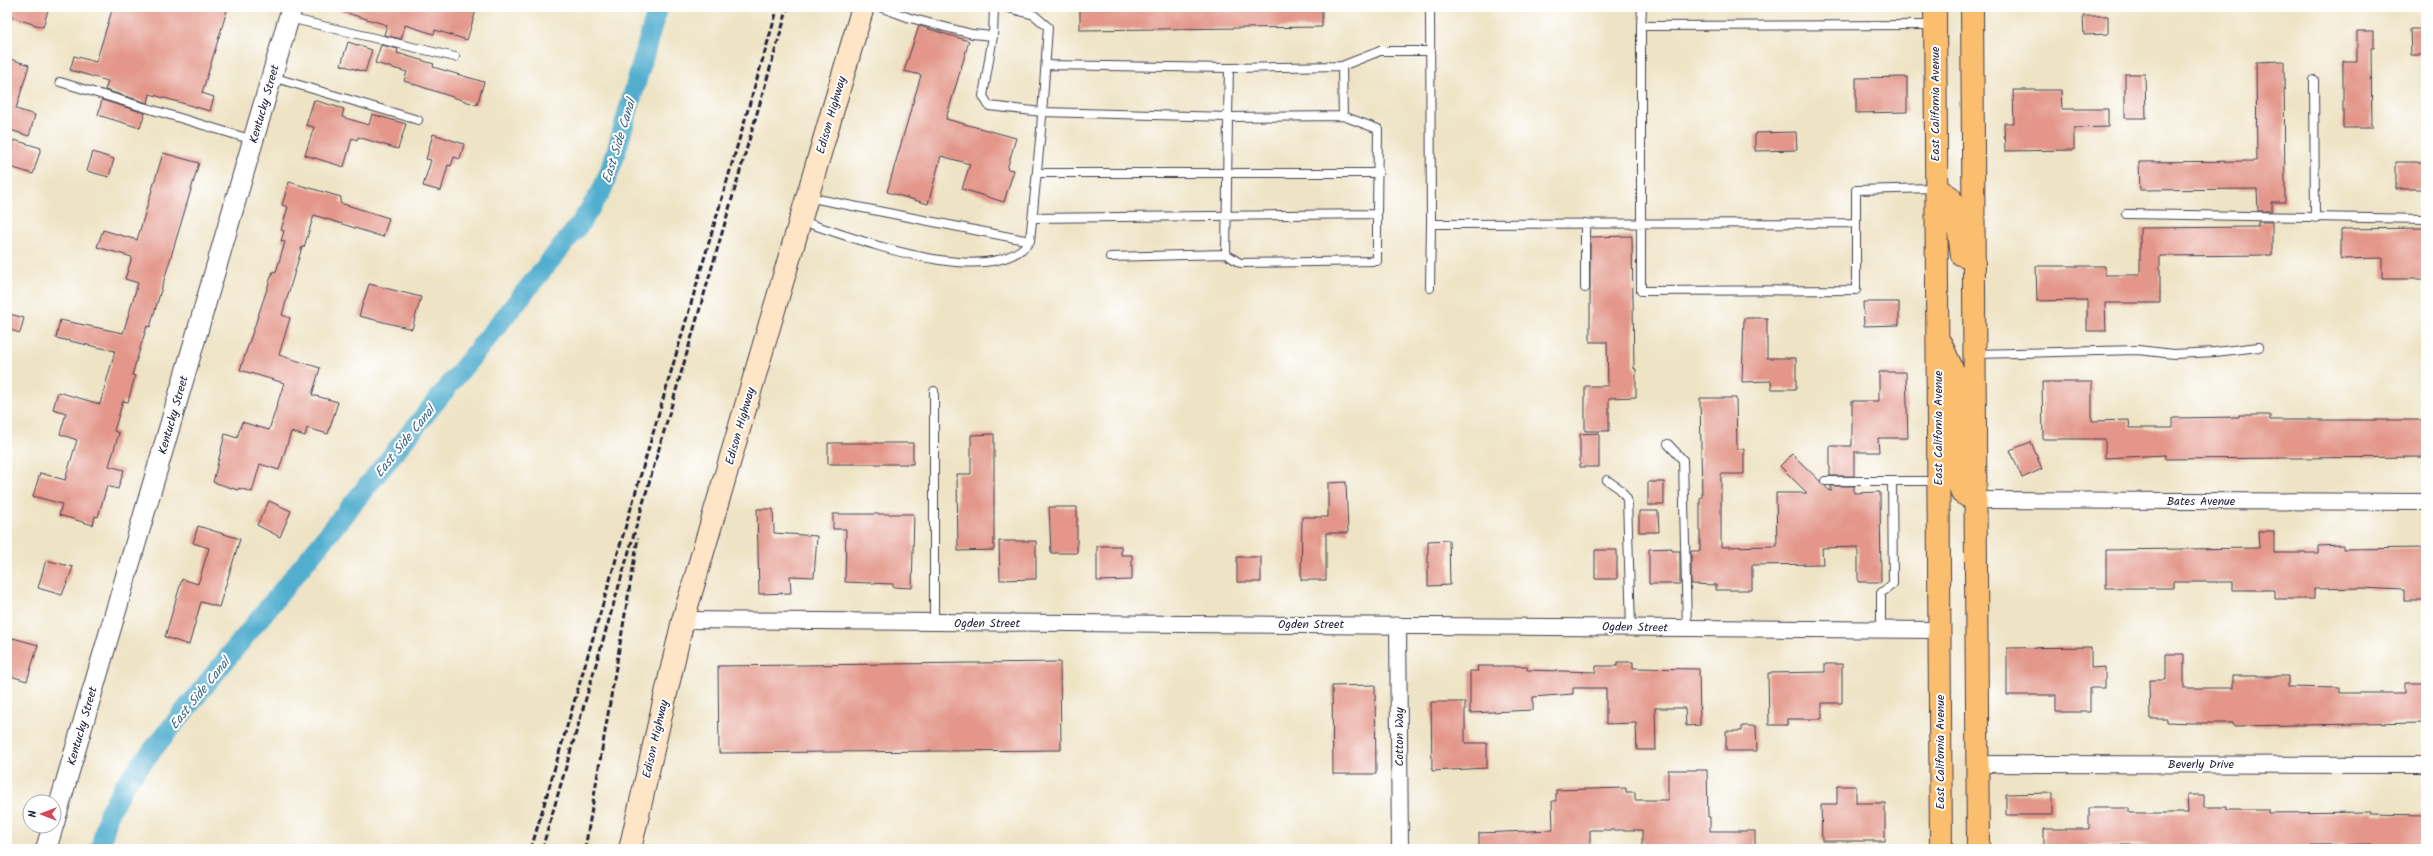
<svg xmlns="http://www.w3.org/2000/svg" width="2433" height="856" font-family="Kalam,sans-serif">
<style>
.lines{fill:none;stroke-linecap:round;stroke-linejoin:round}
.canal{stroke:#51aecf;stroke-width:20}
.building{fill:#e39689}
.service-casing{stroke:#413f50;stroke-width:10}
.minor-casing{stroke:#413f50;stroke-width:18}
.tertiary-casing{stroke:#413f50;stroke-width:22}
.secondary-casing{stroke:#413f50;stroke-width:24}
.primary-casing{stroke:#413f50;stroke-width:24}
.service{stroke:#fff;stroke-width:8}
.minor{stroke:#fff;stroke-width:16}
.tertiary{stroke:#fff;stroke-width:20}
.secondary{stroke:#fde5c5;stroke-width:22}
.primary{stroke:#fbbd6e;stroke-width:22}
.rail{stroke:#22223b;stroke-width:3;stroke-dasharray:6 3;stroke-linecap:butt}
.labels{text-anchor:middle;stroke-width:4;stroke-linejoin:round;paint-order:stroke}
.street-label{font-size:12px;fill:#22223b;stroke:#fff}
.water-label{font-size:13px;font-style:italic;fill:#37617e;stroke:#fff}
</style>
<rect width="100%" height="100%" fill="#fff"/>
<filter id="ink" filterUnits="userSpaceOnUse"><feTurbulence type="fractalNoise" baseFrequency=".025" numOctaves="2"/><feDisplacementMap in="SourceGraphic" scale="8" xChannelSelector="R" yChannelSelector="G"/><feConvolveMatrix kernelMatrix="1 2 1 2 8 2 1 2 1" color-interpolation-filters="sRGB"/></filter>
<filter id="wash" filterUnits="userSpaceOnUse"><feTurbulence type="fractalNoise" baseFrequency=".012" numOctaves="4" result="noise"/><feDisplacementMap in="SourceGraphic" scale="16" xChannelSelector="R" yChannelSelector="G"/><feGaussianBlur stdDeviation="0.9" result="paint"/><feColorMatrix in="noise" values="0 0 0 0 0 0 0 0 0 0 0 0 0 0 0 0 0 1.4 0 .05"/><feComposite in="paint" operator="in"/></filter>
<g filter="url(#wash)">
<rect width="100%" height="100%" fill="#eee3c5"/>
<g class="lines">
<path class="canal" d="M100,849L109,812L125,784L580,224L602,190L614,159L658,7"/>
</g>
<g id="blocks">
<path class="building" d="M7,7H49L43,27L7,16Z
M113,7H228L202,93L214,97L210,111L150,94L148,103L105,90L108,81L70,70L74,56L96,62Z
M341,7H477L467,40L435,30L434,34L405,25L401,39L384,35L387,25L340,11Z
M1080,7H1322V27L1080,30Z
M2083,16H2108V34L2084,35Z
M919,26L969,41L946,119L1016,138L1007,169L1014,170L1004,202L962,189L970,164L941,156L928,204L887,192L921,75L904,71Z
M2410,29H2426V55H2411Z
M2357,31H2374V48H2371L2372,128H2343V61H2357Z
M348,42L372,50L365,72L341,65Z
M381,45L398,49L397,53L434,64L433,67L484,82L477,105L404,81L407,72L375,63Z
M7,58L29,65L16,109L35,115L29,136L7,129Z
M2284,61L2285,202H2272V211H2258L2257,189L2140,190L2139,162L2257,161L2256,62Z
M2125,74H2145L2146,118H2125Z
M1907,77V112L1856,113V78Z
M2013,90H2061L2062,109H2108V127L2074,128V150L2005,151L2004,123H2014Z
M102,100L145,113L140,128L98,115Z
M314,100L344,109L342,117L369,125L372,114L406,124L398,149L358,137L357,140L352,138L344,167L305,155L314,127L306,125Z
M1796,132L1797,150L1755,151V133Z
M433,134L464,144L460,159L454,157L451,166L448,165L441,191L423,186L431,160L426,159Z
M14,140L41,148L33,174L7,166Z
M93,152L114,159L109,177L87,171Z
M163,153L199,163L150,327L147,326L132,375L135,376L128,402L123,401L114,431L119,433L109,466L124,470L118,489L107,486L98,517L95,516L93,525L59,515L62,504L33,496L40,473L65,480L77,440L60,434L66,413L53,409L58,392L100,404L115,351L56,338L60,320L123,333L138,283L125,279L132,257L97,247L103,230L137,240Z
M2396,162H2426V189H2396Z
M289,182L341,197L340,203L389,218L383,237L314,215L304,247H302L282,315L290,318L279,355L320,368L312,395L338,402L328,434L307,428L305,436L291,432L279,470L260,464L252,492L239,488L238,490L213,482L225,434L237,438L242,422L269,430L284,383L240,370L273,271L276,272L285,242L281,241L284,231L281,230L288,207L282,205Z
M2258,222H2272V255L2160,256V303H2105L2106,331H2087V300L2037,301L2036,266H2105V275H2140V228L2258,227Z
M2426,228V279H2382V258L2341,259V229Z
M1632,236L1634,369H1636V397L1609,398V431H1585V386H1608L1607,342H1590V237Z
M369,284L421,297L412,329L359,316Z
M1863,302H1899V325L1864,326Z
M10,314L24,318L20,333L7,329Z
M1744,318H1767V358H1796V389H1772L1771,381L1742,382Z
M1879,372H1906L1908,438H1878L1879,452H1854V476H1830V446H1852V401H1879Z
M2042,382H2092V421L2129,420L2130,428H2173V418L2239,417V415H2270V420H2423V426H2426V457L2165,459V455L2105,458V439H2043Z
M1700,398H1736L1737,449H1744V474H1721V547L1777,546L1776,493H1807L1780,466L1792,454L1831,492V486H1854V493L1880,492L1881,582H1858V547L1822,548L1823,564L1752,565V590H1716V585L1691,584V551H1700V498L1702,497Z
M1599,433V467H1580V434Z
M994,434V550L958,551L957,474H971V435Z
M2031,442L2042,469L2022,478L2010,450Z
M828,443H913V464H828Z
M1346,482L1348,533H1326V580H1301L1302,517H1328V483Z
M1648,482H1664V505H1648Z
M269,501L291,511L280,537L257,525Z
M1049,507H1077V553H1051Z
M757,509H773L774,533L817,536L814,577L790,576L791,593L759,594Z
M1639,511H1658L1659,532H1639Z
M833,514H914L912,588L893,587V584L845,582L846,529H833Z
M198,526L240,539L219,607L201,602L189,645L165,637L182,579L198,584L209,548L193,543Z
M2258,531H2274V553H2318V546L2343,545V549L2426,548V588H2424V600H2404V590L2361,588L2314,589V599H2275V590H2233V582H2174V588H2106V550L2259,548Z
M1449,540L1450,585L1428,586V541Z
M999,541H1036V579L1000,580Z
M1097,546H1121V555H1132V580L1097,581Z
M1672,548V551H1680V584H1649V549Z
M1595,550H1617V579H1595Z
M1237,557H1261V582H1237Z
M46,560L73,567L62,595L38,588Z
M13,638L38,645L27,681L7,675V659Z
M2091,647V668L2105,667V688H2090V712H2056V695H2007V648Z
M2166,654H2184V688H2233V676H2288V687L2340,688V693H2404V683H2426V723L2233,726V723H2191L2167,722V719H2150L2149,680H2166Z
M1060,662L1061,750L719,753L718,666Z
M1617,662H1633V668L1699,669L1700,725L1686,726L1685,708H1655L1656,750H1637L1636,723L1606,724V688H1573V694L1533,697V710L1470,713V671H1478L1477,666H1527V670L1596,672V666H1617Z
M1825,664H1842V703H1822V719H1787V725H1769L1768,673L1825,672Z
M1375,685L1376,774H1333L1332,686Z
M1431,702H1465V743H1487V768L1432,771Z
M1742,726H1756L1757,751H1726V731H1742Z
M1668,770H1707L1708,817H1710V831H1755V849H1642V830H1590V849H1479V833L1553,830L1552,801H1556V790L1626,788V792H1635V800H1668Z
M1837,786H1856V803H1885V841H1822L1821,804H1837Z
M2053,793V815H2006V794Z
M2187,795H2204V807H2227V810H2269V813L2372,812V814L2426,815V848H2372V844L2311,845V849H2233V846L2148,847V845H2087V847H2044V829H2089V808H2129V813H2188Z"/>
</g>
</g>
<g filter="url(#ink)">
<use href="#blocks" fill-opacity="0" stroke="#413f50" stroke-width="1"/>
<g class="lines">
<g class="service-casing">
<path id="service" d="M880,7L910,18L972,34L993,36
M976,7H982
M994,7L993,36L983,96L989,106L1042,112L1228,117L1226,254L1240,263L1377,261V214
M1430,7L1431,224L1856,223
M289,18L455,57
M1934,25L1641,26V291L1856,290V190L1935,188
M1641,26L1642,7
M1046,65L1229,68L1342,66L1380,51H1431
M1342,66L1343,116
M272,77L418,120
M2314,80L2315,218
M60,82L253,140
M1037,173H1379
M807,197L1030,241
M2126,214L2426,219
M1032,218L1377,214L1378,129L1343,116L1228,117L1229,68
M801,221C853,237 990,293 1030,241L1041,130L1048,27L1034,15L1005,7
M1110,257L1226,254
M1430,288L1431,224
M1585,288V223
M1975,354L2138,350L2174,354L2215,352L2259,347
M934,391V623
M1668,444L1683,460L1687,628
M1607,480L1620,489L1627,499L1631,627
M1825,481H1938
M1881,630V593L1893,584L1892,481"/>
</g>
<g class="minor-casing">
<path id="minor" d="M1975,500L2426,502
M683,620L1939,630
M1398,625L1400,849
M1977,764L2426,765"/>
</g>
<g class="tertiary-casing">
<path id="tertiary" d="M54,823L292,7
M46,849L53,826"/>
</g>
<g class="secondary-casing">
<path id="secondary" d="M630,849L683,620L863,7"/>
</g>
<g class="primary-casing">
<path id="primary" d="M1935,7L1941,849
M1972,7L1978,849
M1936,188L1950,197L1956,211L1962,255
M1941,344L1954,373L1956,473L1962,493L1975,500"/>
</g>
<use href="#service" class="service"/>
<use href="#minor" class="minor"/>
<use href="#tertiary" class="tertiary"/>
<use href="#secondary" class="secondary"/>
<use href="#primary" class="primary"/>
<path class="rail" d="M531,849L778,7
M542,849L788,7
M585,849L638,538"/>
</g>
</g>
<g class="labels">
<g class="street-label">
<text transform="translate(264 104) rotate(-74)" y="4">Kentucky Street</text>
<text transform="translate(1935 104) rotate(-90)" y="4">East California Avenue</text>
<text transform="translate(831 115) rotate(-74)" y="4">Edison Highway</text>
<text transform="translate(173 415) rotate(-74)" y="4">Kentucky Street</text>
<text transform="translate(740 426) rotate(-74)" y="4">Edison Highway</text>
<text transform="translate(1938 428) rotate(-90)" y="4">East California Avenue</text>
<text x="2201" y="505">Bates Avenue</text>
<text x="987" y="627">Ogden Street</text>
<text x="1311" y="628">Ogden Street</text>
<text transform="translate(1635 627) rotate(1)" y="4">Ogden Street</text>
<text transform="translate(82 726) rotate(-74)" y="4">Kentucky Street</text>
<text transform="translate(1399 737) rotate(-90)" y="4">Cotton Way</text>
<text transform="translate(655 739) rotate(-77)" y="4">Edison Highway</text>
<text transform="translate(1940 752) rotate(-90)" y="4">East California Avenue</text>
<text x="2201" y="768">Beverly Drive</text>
</g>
<g class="water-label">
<text transform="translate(618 141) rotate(-73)" y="5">East Side Canal</text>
<text transform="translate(404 441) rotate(-51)" y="5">East Side Canal</text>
<text transform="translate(199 693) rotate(-51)" y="5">East Side Canal</text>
</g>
</g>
<rect width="2433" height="856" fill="none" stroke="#fff" stroke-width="24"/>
<g transform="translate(42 814) rotate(270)"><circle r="19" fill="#ffffff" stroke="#a7a7b1"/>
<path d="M0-3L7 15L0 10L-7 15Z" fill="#d1495b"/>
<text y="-6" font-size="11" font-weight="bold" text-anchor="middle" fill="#22223b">N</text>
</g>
</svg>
